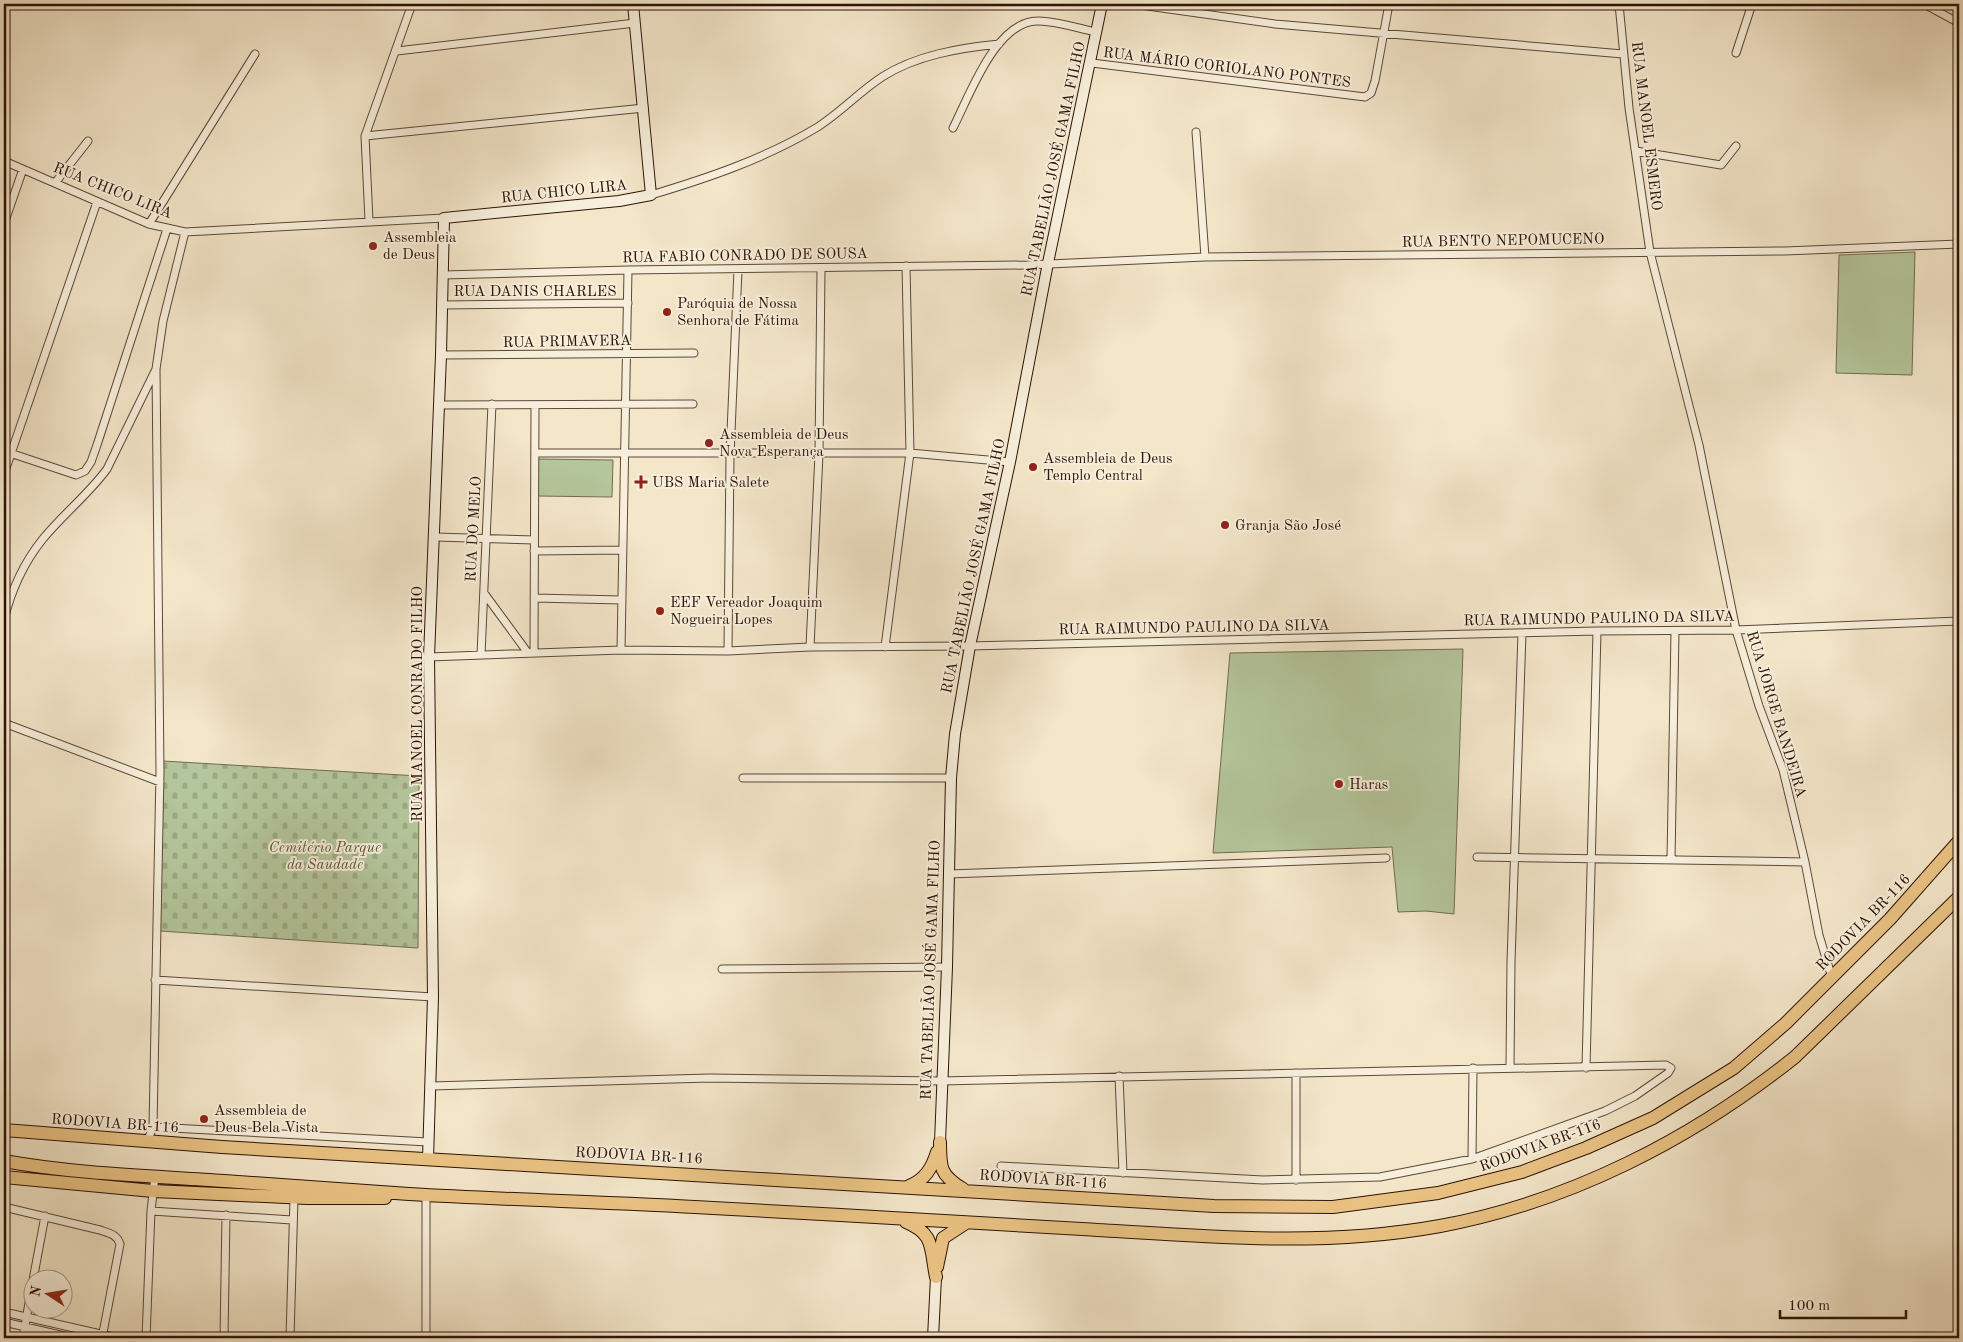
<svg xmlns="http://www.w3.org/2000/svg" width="1963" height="1342" font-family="'Old Standard TT',serif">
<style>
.green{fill:#b4c69b;stroke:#706c50}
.cemetery{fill:url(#cemetery-stones);stroke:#706c50}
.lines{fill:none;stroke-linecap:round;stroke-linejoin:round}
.street-casing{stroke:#5e4736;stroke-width:9}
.secondary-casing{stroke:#2d1205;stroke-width:12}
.highway-casing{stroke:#2d1205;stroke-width:14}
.street{stroke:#f7efdc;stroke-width:7}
.secondary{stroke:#f7efdc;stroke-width:10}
.highway{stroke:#eac384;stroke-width:12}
.poi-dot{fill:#8f2418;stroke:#f7efdc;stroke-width:2}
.labels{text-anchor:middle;stroke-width:4;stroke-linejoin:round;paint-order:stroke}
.street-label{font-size:15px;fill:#2d1205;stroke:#f7efdc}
.poi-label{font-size:15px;fill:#2d1205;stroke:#f7efdc;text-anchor:start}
.park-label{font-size:15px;font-style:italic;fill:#5c513a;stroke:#f7efdc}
</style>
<defs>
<pattern id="cemetery-stones" width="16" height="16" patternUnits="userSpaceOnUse" patternTransform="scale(1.25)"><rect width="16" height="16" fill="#b4c69b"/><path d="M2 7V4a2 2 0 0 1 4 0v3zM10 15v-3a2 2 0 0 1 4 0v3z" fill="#9ba984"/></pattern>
</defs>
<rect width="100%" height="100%" fill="#f3e6c9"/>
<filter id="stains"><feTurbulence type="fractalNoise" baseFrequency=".004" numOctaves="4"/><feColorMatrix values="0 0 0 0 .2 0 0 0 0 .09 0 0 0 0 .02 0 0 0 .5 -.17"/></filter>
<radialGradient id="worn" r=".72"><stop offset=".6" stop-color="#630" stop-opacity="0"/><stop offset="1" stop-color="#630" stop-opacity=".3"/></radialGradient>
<path class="green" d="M1915,252L1912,375L1836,373L1839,255Z
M537,459L613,460L612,497L537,496Z
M1463,649L1454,914L1426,911L1398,912L1392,847L1213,853L1230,653Z"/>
<path class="cemetery" d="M163,761L419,776L418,948L160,931Z"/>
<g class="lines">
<g class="street-casing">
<path id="street" d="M1133,4L1275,24L1623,54
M1619,4L1629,108L1650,252L1699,445L1736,630L1759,706L1783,770L1805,862L1819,935L1832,978
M1924,4L1959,23
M397,51L635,23
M1736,53L1752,4
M1092,63L1365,97L1371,93L1375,81L1389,4
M953,128C969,97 995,22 1037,21C1054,20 1079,29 1097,32
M1196,132L1205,257
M365,136L644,108
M1636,151L1721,165L1736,146
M4,161L149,224L185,232L444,218
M55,183L88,141
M651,195C708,178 764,159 816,128C840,113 859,92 882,77C916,55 960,48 999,44
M369,221L365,136L412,4
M4,224L23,169
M149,224L255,54
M443,275L628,270L1027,265L1205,257L1785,251L1959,244
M442,305L628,303
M441,355L694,353
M439,405L693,404
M4,451L76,475L85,471L91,462L97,445L167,229
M535,453H910L1010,462
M4,474L97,202
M435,537L534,540
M534,551L623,550
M484,593L528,653
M534,598L622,600
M4,620C11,591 23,564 42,540C62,515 88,495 107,469L156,369L163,321L185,232
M810,647L819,454L821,269
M885,647L910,453L906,266
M621,650L628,270
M728,651L730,455L738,270
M534,652L535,406
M481,655L492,404
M429,657L621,650L728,651L810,647L970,646L1597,631L1736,630L1959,621
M4,723L160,782
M743,778H951
M1477,857L1805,862
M1671,860L1675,631
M949,874L1386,858
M722,969L947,967
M155,980L433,997
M1510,1068L1511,962L1522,633
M1586,1068L1597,631
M1296,1073V1180
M1119,1076L1123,1173
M431,1086L709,1078L941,1081L1666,1065L1671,1068L1668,1073L1635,1096L1605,1111L1472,1159L1380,1177L1263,1180L1001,1166
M153,1127L428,1142
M147,1142L153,1127L160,772L156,369
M1472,1159L1473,1068
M426,1194V1338
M4,1207L100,1230C108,1233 117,1234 120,1244L102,1338
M151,1211L292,1220
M33,1280L45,1216
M4,1312L118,1338
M4,1322L73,1338
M23,1338L32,1285
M146,1338L151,1211L155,1176
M224,1338L226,1215
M290,1338L294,1198"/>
</g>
<g class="secondary-casing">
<path id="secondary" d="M940,1142L947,967L951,778L955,734L970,646L1010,462L1048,263L1102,4
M428,1159L433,997L429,657L441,355L444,218L619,201L651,195L633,4
M933,1338L936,1277"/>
</g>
<g class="highway-casing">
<path id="highway" d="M4,1130L222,1147L1214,1206L1333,1207L1438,1193L1522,1172L1586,1148L1653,1118L1734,1068L1786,1023L1890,919L1959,841
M940,1142C940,1168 940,1175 963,1189
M4,1161C76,1174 151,1176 224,1181C286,1185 347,1190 409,1194C510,1200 611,1202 713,1208C836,1215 959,1221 1082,1229C1204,1236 1319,1248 1440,1226C1570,1202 1692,1139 1795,1057L1959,897
M4,1177L153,1191L307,1198H385
M909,1186C925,1180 932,1168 937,1152
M906,1222C935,1234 930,1248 936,1277
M937,1267L943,1238L966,1223"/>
</g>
<use href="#street" class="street"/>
<use href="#secondary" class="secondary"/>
<use href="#highway" class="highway"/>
</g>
<g class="poi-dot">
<circle cx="373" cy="246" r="5"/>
<circle cx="667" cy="312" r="5"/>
<circle cx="709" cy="443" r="5"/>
<circle cx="1033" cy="467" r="5"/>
<path d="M638.5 474.5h5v5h5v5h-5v5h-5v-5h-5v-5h5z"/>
<circle cx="1225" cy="525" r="5"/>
<circle cx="660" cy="611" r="5"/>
<circle cx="1339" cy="784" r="5"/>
<circle cx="204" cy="1119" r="5"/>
</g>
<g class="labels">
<g class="street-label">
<text transform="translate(1227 67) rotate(7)" y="5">RUA MÁRIO CORIOLANO PONTES</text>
<text transform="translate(1647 126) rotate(83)" y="5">RUA MANOEL ESMERO</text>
<text transform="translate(1053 169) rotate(-78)" y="5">RUA TABELIÃO JOSÉ GAMA FILHO</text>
<text transform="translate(113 190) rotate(22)" y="5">RUA CHICO LIRA</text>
<text transform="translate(564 191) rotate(-6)" y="5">RUA CHICO LIRA</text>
<text transform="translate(1503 240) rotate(-1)" y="5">RUA BENTO NEPOMUCENO</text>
<text transform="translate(745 255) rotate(-1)" y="5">RUA FABIO CONRADO DE SOUSA</text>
<text x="535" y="296">RUA DANIS CHARLES</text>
<text transform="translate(567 341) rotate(-1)" y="5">RUA PRIMAVERA</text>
<text transform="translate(473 529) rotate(-87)" y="5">RUA DO MELO</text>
<text transform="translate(973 566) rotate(-78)" y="5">RUA TABELIÃO JOSÉ GAMA FILHO</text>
<text transform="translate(1599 618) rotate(-1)" y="5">RUA RAIMUNDO PAULINO DA SILVA</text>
<text transform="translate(1194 627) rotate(-1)" y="5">RUA RAIMUNDO PAULINO DA SILVA</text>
<text transform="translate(417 704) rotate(-90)" y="5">RUA MANOEL CONRADO FILHO</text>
<text transform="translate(1777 714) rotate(73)" y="5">RUA JORGE BANDEIRA</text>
<text transform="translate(1863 922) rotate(-46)" y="5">RODOVIA BR-116</text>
<text transform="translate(930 970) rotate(-88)" y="5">RUA TABELIÃO JOSÉ GAMA FILHO</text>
<text transform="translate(115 1123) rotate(4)" y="5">RODOVIA BR-116</text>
<text transform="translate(1540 1145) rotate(-20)" y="5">RODOVIA BR-116</text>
<text transform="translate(639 1155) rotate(3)" y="5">RODOVIA BR-116</text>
<text transform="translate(1043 1179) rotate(4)" y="5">RODOVIA BR-116</text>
</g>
<g class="poi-label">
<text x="383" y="242">Assembleia<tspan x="383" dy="17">de Deus</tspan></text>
<text x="677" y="308">Paróquia de Nossa<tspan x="677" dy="17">Senhora de Fátima</tspan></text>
<text x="719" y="439">Assembleia de Deus<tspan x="719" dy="17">Nova Esperança</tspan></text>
<text x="1043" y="463">Assembleia de Deus<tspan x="1043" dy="17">Templo Central</tspan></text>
<text x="652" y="487">UBS Maria Salete</text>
<text x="1235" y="530">Granja São José</text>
<text x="670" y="607">EEF Vereador Joaquim<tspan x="670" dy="17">Nogueira Lopes</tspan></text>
<text x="1349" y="789">Haras</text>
<text x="214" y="1115">Assembleia de<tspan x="214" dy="17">Deus Bela Vista</tspan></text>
</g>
<g class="park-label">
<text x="325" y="852">Cemitério Parque<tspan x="325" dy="17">da Saudade</tspan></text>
</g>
</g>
<rect width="1963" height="1342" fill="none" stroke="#f3e6c9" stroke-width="20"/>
<rect x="5" y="5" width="1953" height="1332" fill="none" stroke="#2d1205" stroke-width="2.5"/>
<rect x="10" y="10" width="1943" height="1322" fill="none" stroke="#2d1205"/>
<g transform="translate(48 1294) rotate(282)"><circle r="24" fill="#f7efdc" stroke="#a69786"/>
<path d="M0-4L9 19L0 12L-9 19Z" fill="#8f2418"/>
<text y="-8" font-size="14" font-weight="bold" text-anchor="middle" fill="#2d1205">N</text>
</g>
<path d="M1780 1310v8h126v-8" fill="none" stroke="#2d1205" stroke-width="2.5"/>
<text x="1788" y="1310" font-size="15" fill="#2d1205" stroke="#f7efdc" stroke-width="4" paint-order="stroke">100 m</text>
<rect width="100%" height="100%" filter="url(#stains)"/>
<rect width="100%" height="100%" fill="url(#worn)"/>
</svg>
